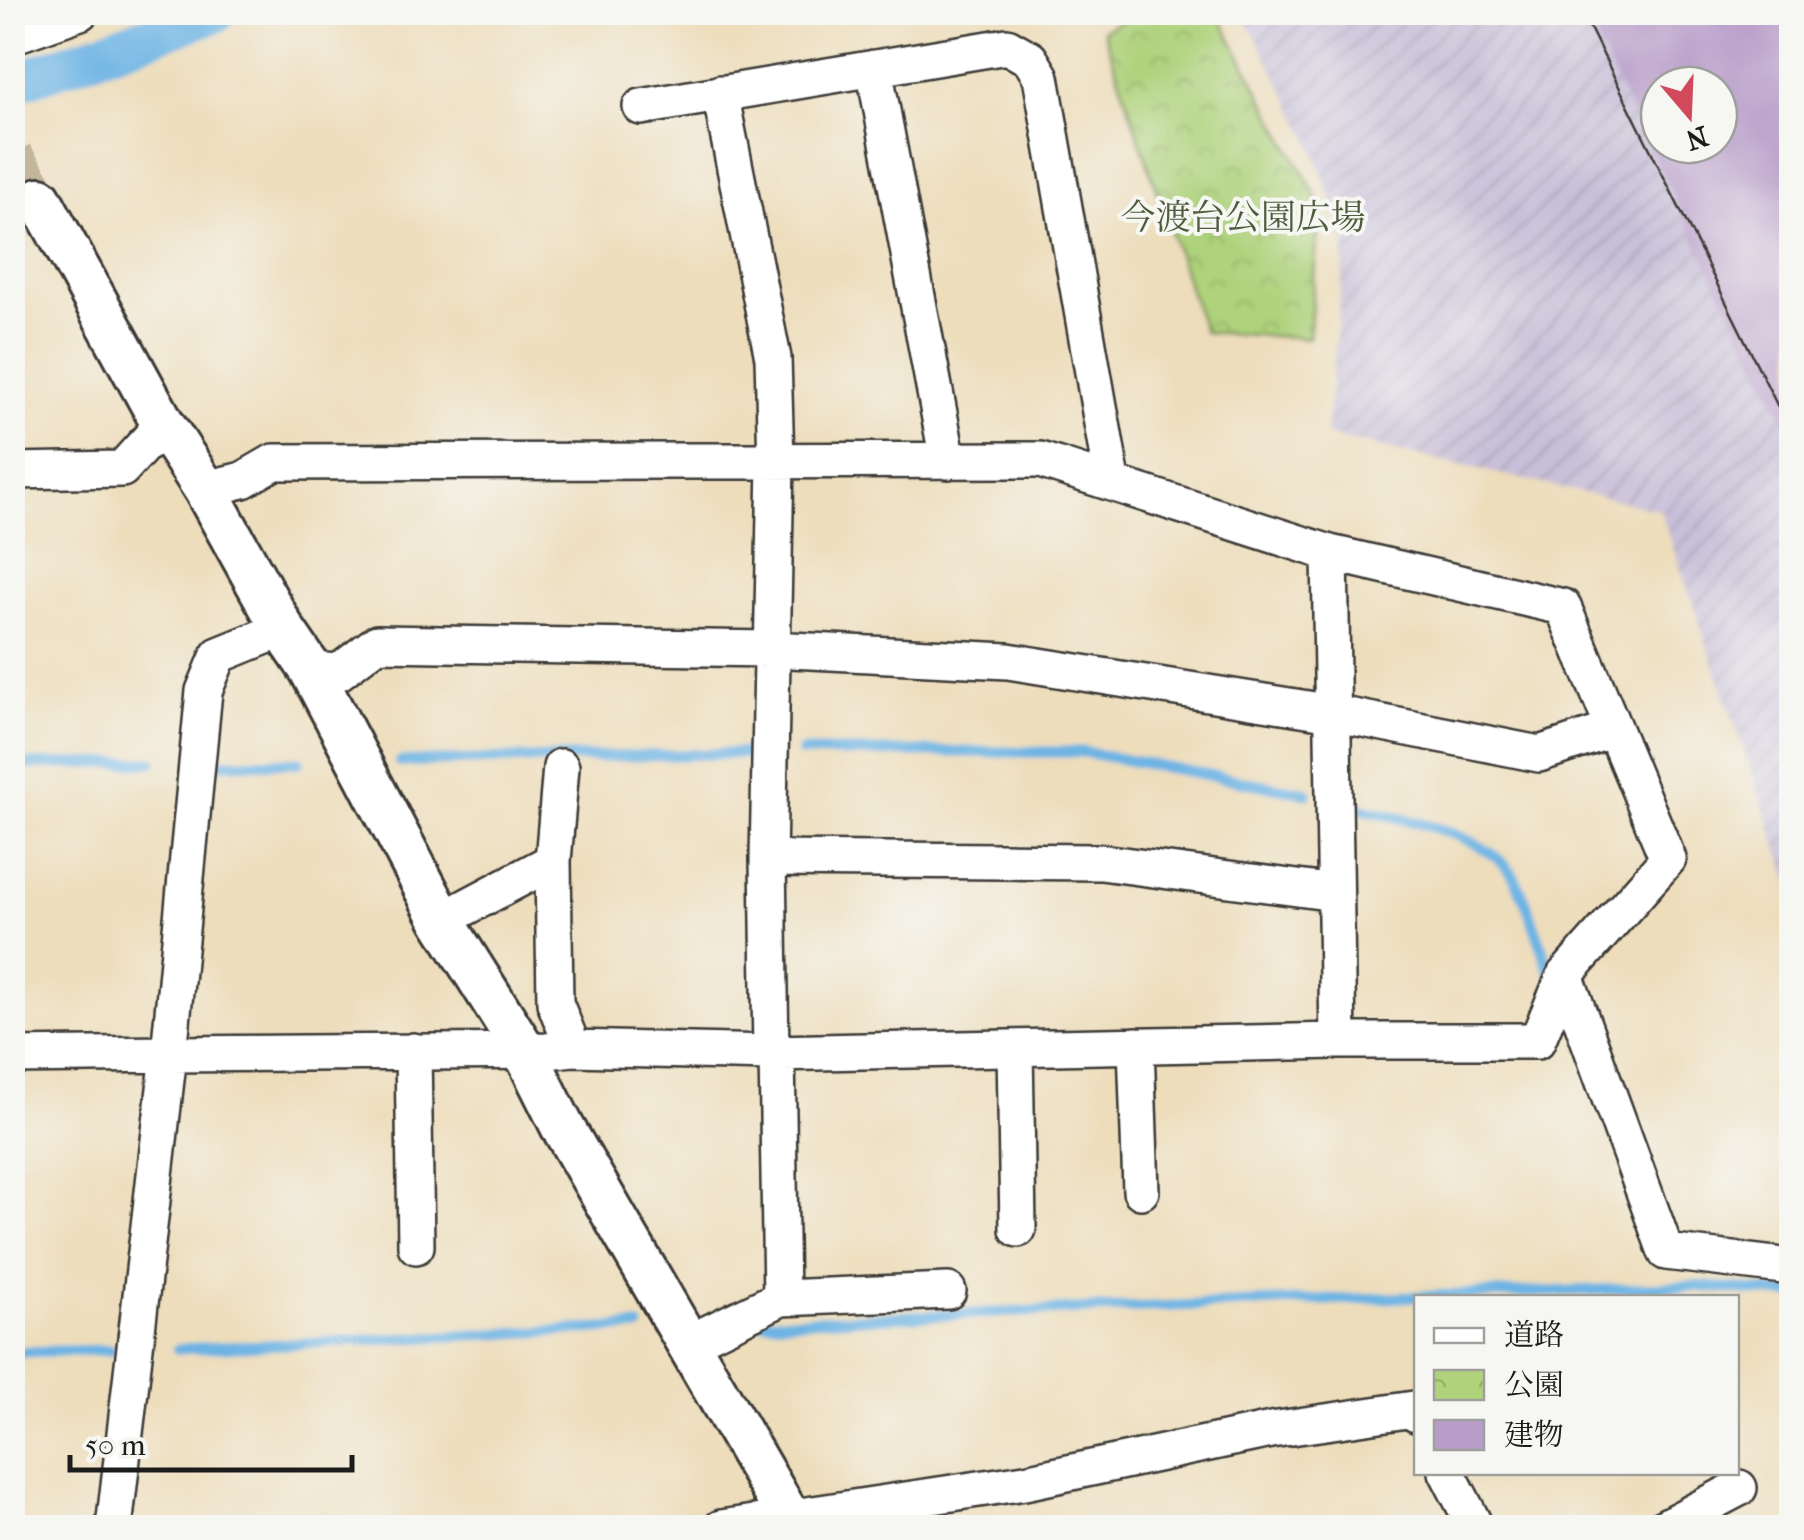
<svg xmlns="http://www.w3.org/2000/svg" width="1804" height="1540" font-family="'IM FELL French Canon','Noto Serif JP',serif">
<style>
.industrial{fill:url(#industrial-furrows);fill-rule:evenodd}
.park{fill:url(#park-crowns);stroke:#66774c;stroke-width:2.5}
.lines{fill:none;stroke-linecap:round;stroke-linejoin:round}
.stream{stroke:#6db4e4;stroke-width:11}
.canal{stroke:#6db4e4;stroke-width:40}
.building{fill:#b89dc9;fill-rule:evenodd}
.tertiary-tunnel{stroke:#c3b69b;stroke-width:42;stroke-dasharray:42 21;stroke-linecap:butt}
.minor-casing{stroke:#3b3934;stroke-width:40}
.tertiary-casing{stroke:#3b3934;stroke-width:48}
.minor{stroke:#fff;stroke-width:35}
.tertiary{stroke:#fff;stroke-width:42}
.labels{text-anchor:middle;stroke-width:8;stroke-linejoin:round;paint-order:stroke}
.park-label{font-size:35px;fill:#4f5c3d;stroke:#f6f6f2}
</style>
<defs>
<pattern id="industrial-furrows" width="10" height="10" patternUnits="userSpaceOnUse" patternTransform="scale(2.5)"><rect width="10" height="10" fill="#c8bfd8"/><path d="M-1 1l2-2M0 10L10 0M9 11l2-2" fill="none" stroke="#aba4b9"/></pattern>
<pattern id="park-crowns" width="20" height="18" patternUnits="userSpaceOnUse" patternTransform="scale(2.5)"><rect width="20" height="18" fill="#afd27b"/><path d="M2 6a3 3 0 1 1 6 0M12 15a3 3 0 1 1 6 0" fill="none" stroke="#96b46a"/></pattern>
</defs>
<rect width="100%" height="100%" fill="#f6f6f2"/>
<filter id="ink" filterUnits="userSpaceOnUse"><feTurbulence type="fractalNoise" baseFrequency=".01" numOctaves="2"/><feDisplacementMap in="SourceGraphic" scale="20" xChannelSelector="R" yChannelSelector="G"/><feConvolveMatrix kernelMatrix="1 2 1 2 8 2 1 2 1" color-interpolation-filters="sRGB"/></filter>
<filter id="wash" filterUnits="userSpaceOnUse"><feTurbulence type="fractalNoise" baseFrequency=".0048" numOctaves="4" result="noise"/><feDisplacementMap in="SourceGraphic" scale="40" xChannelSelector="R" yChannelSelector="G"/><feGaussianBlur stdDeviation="2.25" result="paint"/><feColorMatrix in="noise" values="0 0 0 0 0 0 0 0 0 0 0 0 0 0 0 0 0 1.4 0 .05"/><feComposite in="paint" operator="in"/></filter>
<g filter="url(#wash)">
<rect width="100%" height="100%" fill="#edddbb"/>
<path class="industrial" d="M1243,13H1791V885L1660,510L1326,435L1346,240L1310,140ZM1659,85H1719V145H1659Z"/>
<path class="park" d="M1141,12L1217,13L1320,204L1309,338L1204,332L1103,30Z"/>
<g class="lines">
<path class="stream" d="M802,752H1083L1307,793
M400,762L755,753
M220,763L299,762
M12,765L152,762
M1352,806C1401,820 1477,830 1509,870C1524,887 1543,954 1553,979
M757,1322L1696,1286L1792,1294
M178,1349L639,1327
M12,1352L110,1350"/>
<path class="canal" d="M12,83L217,12"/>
</g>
<g id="blocks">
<path class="building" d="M1582,12H1792V435ZM1659,85H1719V145H1659Z"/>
</g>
</g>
<g filter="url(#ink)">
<use href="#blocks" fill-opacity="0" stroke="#3b3934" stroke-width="2.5"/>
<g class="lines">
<path class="tertiary-tunnel" d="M12,156L40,199"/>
<g class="minor-casing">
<path id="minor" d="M12,36L80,12
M874,68L948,461
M720,93L773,358L776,462L768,859L771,1053
M641,107L1007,46L1030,59L1041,77L1112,480
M12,471L122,469L163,424
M205,489L243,480L274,462L1040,460L1330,553L1563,607L1668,859L1565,975L1537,1041H1338L771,1053L573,1048L547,1051L169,1054L204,691L219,655L283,629
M1330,553L1338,1041
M311,670L339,672L377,643L771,649L1008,661L1333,713L1539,754L1614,729
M561,767L553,861L555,1003L573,1048
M768,859L1101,862L1335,893
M442,920L553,861
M1565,975L1666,1252L1792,1267
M1136,1045L1141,1191
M1015,1048L1018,1229
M413,1051L416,1246
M777,1053L781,1298
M12,1056L169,1054L114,1528
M688,1343L781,1298L948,1291
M1447,1472L1476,1528
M721,1528L1025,1482L1271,1430L1414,1409L1416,1414
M1663,1528L1739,1488"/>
</g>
<g class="tertiary-casing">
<path id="tertiary" d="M40,199L163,424L205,489L283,629L311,670L442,920L524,1050L562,1126L795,1528"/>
</g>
<use href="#minor" class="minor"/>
<use href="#tertiary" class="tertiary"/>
</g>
</g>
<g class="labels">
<g class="park-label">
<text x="1243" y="229">今渡台公園広場</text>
</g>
</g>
<rect width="1804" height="1540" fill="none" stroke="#f6f6f2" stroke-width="50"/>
<rect x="1414" y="1295" width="325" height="180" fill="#f6f6f2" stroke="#9f9f9c" stroke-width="2.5"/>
<rect x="1434" y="1328" width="50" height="15" fill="#ffffff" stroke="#9f9f9c" stroke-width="2.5"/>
<text x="1504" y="1345" font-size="30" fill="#1c1c1c">道路</text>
<rect x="1434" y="1370" width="50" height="30" fill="url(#park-crowns)" stroke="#9f9f9c" stroke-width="2.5"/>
<text x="1504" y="1395" font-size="30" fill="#1c1c1c">公園</text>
<rect x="1434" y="1420" width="50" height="30" fill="#b89dc9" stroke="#9f9f9c" stroke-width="2.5"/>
<text x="1504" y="1445" font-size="30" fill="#1c1c1c">建物</text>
<g transform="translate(1689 115) rotate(161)"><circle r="48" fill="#f6f6f2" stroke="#9f9f9c" stroke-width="2.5"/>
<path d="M0-8L18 38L0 25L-18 38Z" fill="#d1495b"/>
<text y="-15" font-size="28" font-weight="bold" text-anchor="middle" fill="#1c1c1c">N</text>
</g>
<path d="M70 1455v15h282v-15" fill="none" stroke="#1c1c1c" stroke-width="5"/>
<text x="85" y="1455" font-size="30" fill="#1c1c1c" stroke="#f6f6f2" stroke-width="8" paint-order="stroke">50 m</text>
</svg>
